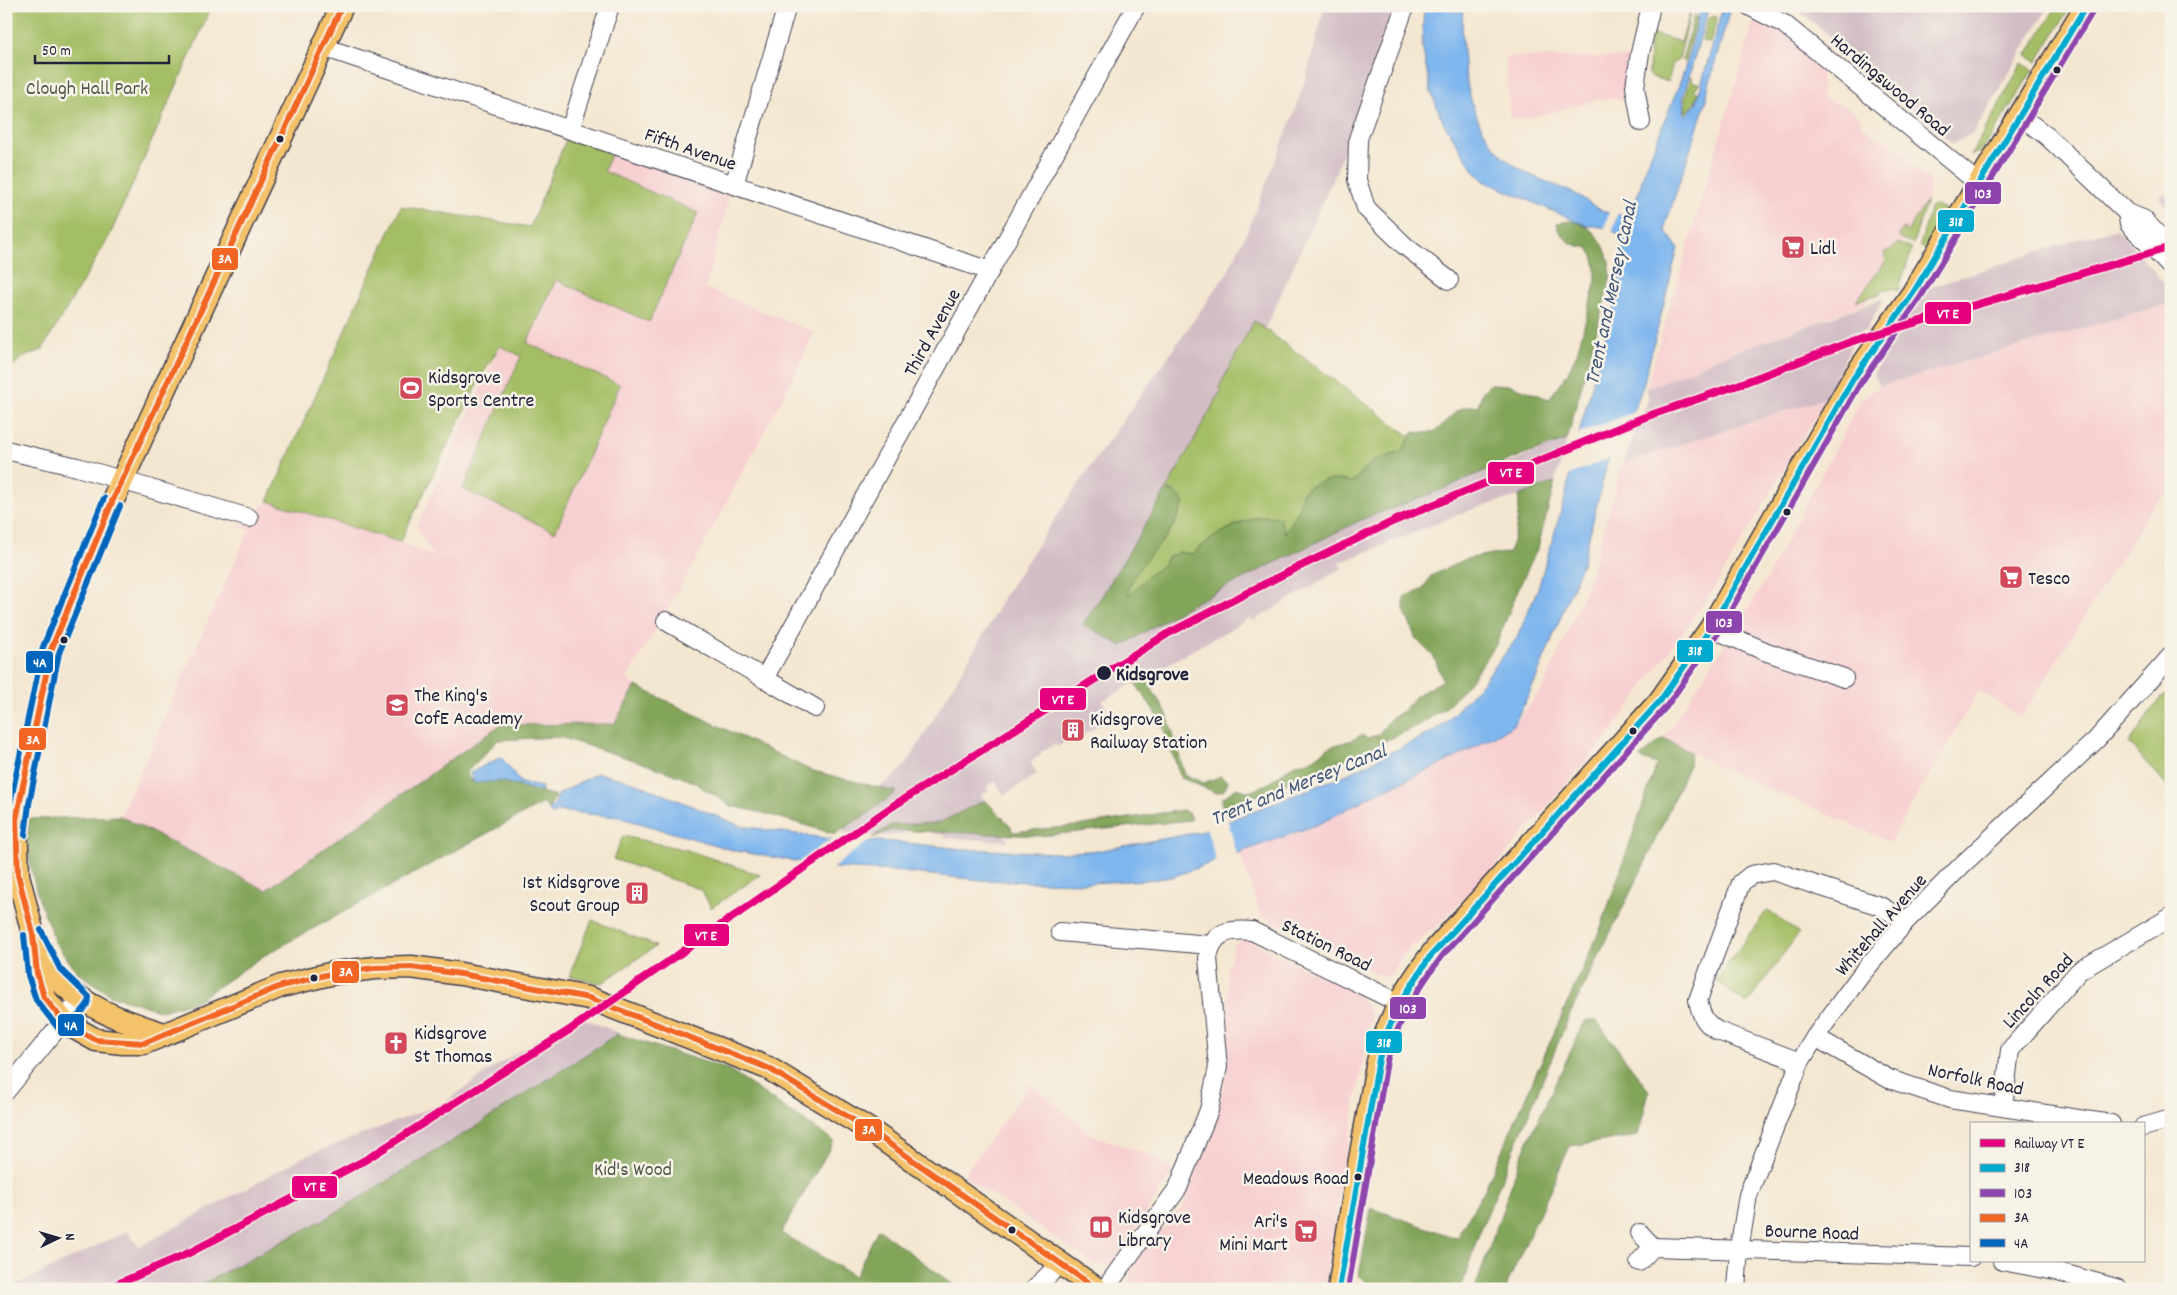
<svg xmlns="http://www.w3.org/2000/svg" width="2177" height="1295" font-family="Dekko,sans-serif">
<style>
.built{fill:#f7cfd0}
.industrial{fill:#d2bdc5}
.green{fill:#a4be65;stroke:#637050}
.forest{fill:#83a55a;stroke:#52644a}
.water{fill:#7eb6ee;stroke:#506c94}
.pier{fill:#f4e7d1}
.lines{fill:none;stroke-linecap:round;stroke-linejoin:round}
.minor-casing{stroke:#424052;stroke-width:20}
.major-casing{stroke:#424052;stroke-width:25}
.minor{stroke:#fff;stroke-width:18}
.major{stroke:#f4c26a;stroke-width:22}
.bus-1-casing{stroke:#f7f3e8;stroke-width:10}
.bus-2-casing{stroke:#f7f3e8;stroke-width:10}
.bus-3-casing{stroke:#f7f3e8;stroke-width:10}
.bus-4-casing{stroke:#f7f3e8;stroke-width:10}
.bus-1{stroke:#00a9ce;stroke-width:6}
.bus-2{stroke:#8e44ad;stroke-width:6}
.bus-3{stroke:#f26522;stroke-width:6}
.bus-4{stroke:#0065bd;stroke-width:6}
.rail-1-casing{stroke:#f7f3e8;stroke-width:11}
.rail-1{stroke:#e5007d;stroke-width:8}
.bus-dot{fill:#22223b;stroke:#f7f3e8;stroke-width:2}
.labels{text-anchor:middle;stroke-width:5;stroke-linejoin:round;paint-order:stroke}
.bus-label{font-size:19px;fill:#22223b;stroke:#f7f3e8;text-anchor:end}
.street-label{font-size:20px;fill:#22223b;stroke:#f7f3e8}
.park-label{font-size:20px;fill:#50594a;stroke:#f7f3e8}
.poi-label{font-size:20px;fill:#22223b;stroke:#f7f3e8;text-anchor:start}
.stop-label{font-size:20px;font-weight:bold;fill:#22223b;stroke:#f7f3e8;text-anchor:start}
.water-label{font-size:21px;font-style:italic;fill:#42567a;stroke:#f7f3e8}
.line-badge{stroke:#f7f3e8;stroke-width:2}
.badge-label{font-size:14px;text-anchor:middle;font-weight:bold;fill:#fff}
</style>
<rect width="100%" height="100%" fill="#f7f3e8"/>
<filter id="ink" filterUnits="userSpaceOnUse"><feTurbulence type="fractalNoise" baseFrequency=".02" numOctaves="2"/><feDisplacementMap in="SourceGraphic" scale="10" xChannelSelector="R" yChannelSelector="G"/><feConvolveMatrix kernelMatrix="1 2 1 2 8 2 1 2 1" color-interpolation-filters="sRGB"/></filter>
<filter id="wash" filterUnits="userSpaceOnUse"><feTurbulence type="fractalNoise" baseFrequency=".0096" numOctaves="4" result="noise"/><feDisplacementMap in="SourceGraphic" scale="20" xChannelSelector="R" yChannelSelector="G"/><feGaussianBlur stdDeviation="1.12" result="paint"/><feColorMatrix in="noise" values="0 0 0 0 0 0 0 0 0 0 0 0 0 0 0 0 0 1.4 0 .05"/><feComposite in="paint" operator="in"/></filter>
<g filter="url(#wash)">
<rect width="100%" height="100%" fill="#f4e7d1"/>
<path class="built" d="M1755,18L1785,31L1821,72L1823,98L1846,106L1863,119L1860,124L1881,140L1883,138L1911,157L1906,163L1931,181L1926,205L1865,303L1714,359L1698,368L1646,388Z
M1505,57H1628L1627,99H1600L1538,116L1510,119Z
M615,145L717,179L729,199L705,288L814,332L791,382L693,565L627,678L636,686L614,724L500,725L266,890L120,816L249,530L242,527L249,518L268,501L274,499L323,511L434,556L416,528L500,346L522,355Z
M2169,304L2171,314V492L2155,503L2021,718L1979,690L1890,842L1712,763L1664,738L1762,587L1862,398L1880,386Z
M1826,398L1715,587L1608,736L1491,871L1433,931L1430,930L1416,945L1412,943L1390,976L1383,977L1261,916L1239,851L1321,823L1371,796L1457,757L1514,725L1543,688L1587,586L1623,463Z
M1246,939L1357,994L1371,1013L1324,1289H1128L1131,1265L1183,1206L1215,1121L1227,1075L1229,1024L1227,971L1234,945Z
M1030,1084L1092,1135L1152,1156L1173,1171L1112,1265H1096L963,1176Z"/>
<path class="industrial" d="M1325,6H1395L1336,172L1265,329L1215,429L1296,502L1414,499L1567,440L1555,482L1519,496L1470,510L1339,563L1342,568L1252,622L1250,618L1102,701L1111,718L1068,744L1067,741L1057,747L1055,744L1040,753L1041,755L1030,762L1037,774L1004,795L995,781L986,787L988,791L981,795L1008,841L945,838V835L933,834V831L909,829L901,835L883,836L841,833L845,830L844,823L848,805L888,782L907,764L993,618L1006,593L1040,541L1095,460L1227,273L1247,232L1296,108L1307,74Z
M1793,6H2049L1974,132L1953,144L1841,45Z
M2171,193V211L2158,196Z
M2117,229L2171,291V303L1880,386L1874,374L1881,358L1925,289L2078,239Z
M1884,298L1866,330L1857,333L1826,398L1623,463L1649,398L1646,388L1698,368L1714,359Z
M576,1015L631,1038L292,1289H8L127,1231L139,1247L305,1156L444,1103L490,1070Z"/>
<path class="green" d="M6,6H212L109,237L42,350L22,358L6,372Z
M1692,6L1679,59L1673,63L1668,82L1649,76L1650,33L1681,42Z
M2057,6H2071L2037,62L2026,56Z
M1694,16L1697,17L1684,63L1682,60Z
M1714,16L1717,18L1710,43L1702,41L1708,19Z
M2022,63L2033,70L1984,148L1980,152L1971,155Z
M1691,77L1693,82L1699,83L1694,91L1698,92L1695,103L1686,113L1685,99Z
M570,130L615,145L604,171L698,213L649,322L556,280L527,343L620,385L555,532L463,489L521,356L500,346L481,377L400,542L268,501L401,206L530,227Z
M1927,200L1913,244L1898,237L1903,229L1907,232Z
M1934,205L1944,208L1948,213L1926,250L1920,245L1931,206Z
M1897,243L1912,249L1898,291L1892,288L1882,290L1879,294L1856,301L1886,261L1884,253L1893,248Z
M1254,321L1411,437L1401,452C1380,457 1365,466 1352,483L1303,491L1298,511L1285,534L1280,518C1276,517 1271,516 1268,516C1246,516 1208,538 1193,554L1179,552L1167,558L1162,566L1149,575L1128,597C1129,570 1157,551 1170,531C1176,522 1180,512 1184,502L1175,492L1167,489L1222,389L1219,387Z
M2171,693V791L2129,743L2161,697Z
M623,836L687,850L760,875L711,908L702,890L613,859Z
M1767,910L1799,933L1747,1004L1715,981Z
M592,920L656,946L602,983L569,976Z"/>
<path class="forest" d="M1571,221C1599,227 1609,250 1611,277L1567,440L1512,459L1438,491L1363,519L1184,608L1122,646L1083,624L1105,591L1167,489L1181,497L1184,502C1180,512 1176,522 1170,531C1158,549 1128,573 1128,596L1149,575L1162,566L1167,558L1179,552L1193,554C1208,538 1246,516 1268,516C1271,516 1276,517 1280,518L1285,533L1298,511L1303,491C1321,479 1333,477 1352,483L1363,470L1373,461L1401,452L1414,432C1444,437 1441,420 1462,408C1467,406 1473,406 1478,405L1483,391L1490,384L1511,385L1549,399L1567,374L1577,353L1596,280C1596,266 1596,258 1587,247C1573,248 1559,237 1557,223Z
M1555,482L1538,547L1518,590L1496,645L1468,684L1447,707L1421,724L1347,759L1222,810V798L1237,788L1250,792L1269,783L1293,765L1314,759L1329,747L1352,740L1361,735L1368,738L1379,734L1391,718L1404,710L1416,696L1443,680L1434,657L1416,639L1404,610V597L1422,590L1431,576L1466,559L1492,554L1509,553C1516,534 1519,516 1519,496Z
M1145,678L1167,714L1185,775L1204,783L1221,776L1228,782L1224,790L1217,793L1181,778L1160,719L1135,683Z
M636,686L810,770L896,792L870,812L835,834L763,813L731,806L692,781L634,760L559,737L498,740L466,773L471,781H500L556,796L548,809L544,803L508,822L265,955L198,1000L162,1011L110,995L77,972L55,942L37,894L26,846L29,819L120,816L266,890L500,725L614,724Z
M1664,738L1690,752L1689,765L1644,865L1570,1014L1477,1239L1461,1289H1376L1359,1276L1371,1208L1456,1238L1484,1191L1601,927L1657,764L1639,758Z
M985,800L1011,826L1012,832L1075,826L1183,810L1189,814L1191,820L1040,836L891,830L872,838L891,825L939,823Z
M1585,1021H1597L1649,1091L1638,1136L1570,1146L1505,1289H1475L1522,1154Z
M617,1034L727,1069L834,1141L781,1233L855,1276L878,1229L959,1289H193L330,1216L475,1127Z"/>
<path class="water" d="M1424,6H1463C1460,62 1466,134 1517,167C1536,180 1559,185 1579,196C1590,203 1613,222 1627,212C1639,202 1641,180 1646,167C1656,141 1667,116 1677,90C1688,64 1693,34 1701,6H1709L1683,98L1685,116L1696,104L1723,6H1731L1708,88L1707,99L1666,223L1665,230L1678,248L1643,386L1632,415L1607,463L1583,561L1536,679L1514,725L1457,757L1371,796L1321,823L1172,877L1149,880L1090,883L1030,882L980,880L892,871L836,868L736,851L618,817L558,811L552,815L548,809L554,805L559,794L597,773L633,782L741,826L831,839L897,842L962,849L1059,853L1102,850L1200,832L1350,773L1428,734L1445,723L1482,683L1517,638L1538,588L1566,494L1581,425L1617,295L1623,240C1615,228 1601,226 1587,226L1484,181L1475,172L1443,122L1431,92L1422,46Z
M501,757L521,783L542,787V792L500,781L474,783L470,773Z"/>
<path class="pier" d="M1610,210L1618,212L1612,233L1604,230Z
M1637,411L1614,456L1567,476L1576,435Z
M1227,818L1237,854L1217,863L1206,827Z
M835,836L871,839L830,870L796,864Z"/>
</g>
<g filter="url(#ink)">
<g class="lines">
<g class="minor-casing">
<path id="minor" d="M1405,6L1358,139L1357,180L1366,208L1405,246L1449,280
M1749,6L1784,24L1978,183
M323,47L990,271
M2020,116L2048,137L2127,213L2143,219L2171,249
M1641,122L1635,87L1640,53L1651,6
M570,130L610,6
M734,185L787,6
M2127,213L2129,224L2171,267
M6,450L77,467L249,518
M666,621L815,708
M1711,628L1767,652L1844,678
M764,679L1136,6
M1060,932L1210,945
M1815,1037L1889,1079L1950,1099L2111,1124
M1800,1062L1718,1031C1704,1023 1701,1015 1698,1000L1741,883L1751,875L1773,871L1880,906L1906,921
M6,1091L81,999
M2003,1107L2010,1050L2079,971L2171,917
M2143,1127L2171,1119
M1653,1247L1971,1257
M2002,1261L2055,1271L2119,1289
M1639,1262L1653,1247L1640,1233
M1034,1289L1061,1263
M1105,1289L1178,1188L1209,1110L1218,1067L1208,958C1212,932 1228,929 1252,931L1399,1003
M1736,1289L1739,1250L1748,1195L1800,1062L1815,1037L1860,976L1906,921L1963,864L2096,740L2171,656"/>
</g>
<g class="major-casing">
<path id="major" d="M342,6L112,502L51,650L16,820L18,875L33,934L37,973L44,997L64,1022L96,1040L123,1043H144L281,986L334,973L375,968L411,967L461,974L589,998L768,1068L868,1129L1097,1289
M40,949C43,956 47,967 52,973C84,1009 121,1020 164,1034
M1339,1289C1348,1231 1357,1173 1368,1115C1374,1086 1377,1054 1389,1026C1401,997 1417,973 1436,949L1660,701L1711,628L1853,379L1913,293L2086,6"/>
</g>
<use href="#minor" class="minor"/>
<use href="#major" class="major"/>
<g class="bus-1-casing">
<path id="bus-1" d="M1339,1289L1379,1059L1385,1037L1399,1005L1429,958L1660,701L1711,628L1853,379L1913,293L2086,6"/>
</g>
<g class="bus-2-casing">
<path id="bus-2" d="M1348,1289L1387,1061C1397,1021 1418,987 1443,955L1666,707L1718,633L1860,384L1920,298L2093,11"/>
</g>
<g class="bus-3-casing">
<path id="bus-3" d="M342,6L112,502L51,650L16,820L18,875L33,934L37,973L44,997L64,1022L96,1040L144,1043L281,986L334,973L375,968L411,967L461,974L589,998L768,1068L868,1129L1097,1289"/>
</g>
<g class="bus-4-casing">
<path id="bus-4" d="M8,835L7,818L43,647L104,498
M25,835L29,804L59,653L120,506
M24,935L28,975L36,1000L58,1028L67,1030L88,1004L89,997L60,969L41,930"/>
</g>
<use href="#bus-1" class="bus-1"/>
<use href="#bus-2" class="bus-2"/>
<use href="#bus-3" class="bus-3"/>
<use href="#bus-4" class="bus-4"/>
<g class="rail-1-casing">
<path id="rail-1" d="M106,1289L191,1252L367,1159L571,1029L893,806L1167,634L1280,576L1394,521L1645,417L1735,386L1853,341L2171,247"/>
</g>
<use href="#rail-1" class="rail-1"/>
</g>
</g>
<defs>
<g id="supermarket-square" transform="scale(1.25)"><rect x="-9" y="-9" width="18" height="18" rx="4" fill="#d1495b" stroke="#f7f3e8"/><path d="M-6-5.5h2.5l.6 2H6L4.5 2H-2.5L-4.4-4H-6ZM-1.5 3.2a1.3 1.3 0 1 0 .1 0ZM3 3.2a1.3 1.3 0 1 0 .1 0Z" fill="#fff"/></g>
<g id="stadium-square" transform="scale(1.25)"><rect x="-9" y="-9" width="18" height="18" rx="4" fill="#d1495b" stroke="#f7f3e8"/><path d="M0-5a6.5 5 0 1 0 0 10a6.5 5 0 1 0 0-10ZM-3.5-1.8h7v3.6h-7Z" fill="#fff"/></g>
<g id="school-square" transform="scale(1.25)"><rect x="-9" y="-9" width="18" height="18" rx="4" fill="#d1495b" stroke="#f7f3e8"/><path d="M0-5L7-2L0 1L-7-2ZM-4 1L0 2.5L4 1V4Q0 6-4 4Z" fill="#fff"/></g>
<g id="building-square" transform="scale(1.25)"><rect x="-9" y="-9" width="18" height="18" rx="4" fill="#d1495b" stroke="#f7f3e8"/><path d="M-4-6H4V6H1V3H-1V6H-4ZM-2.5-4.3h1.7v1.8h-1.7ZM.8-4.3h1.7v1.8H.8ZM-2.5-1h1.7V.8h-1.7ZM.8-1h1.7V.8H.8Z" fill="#fff"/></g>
<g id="church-square" transform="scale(1.25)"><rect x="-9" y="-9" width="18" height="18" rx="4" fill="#d1495b" stroke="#f7f3e8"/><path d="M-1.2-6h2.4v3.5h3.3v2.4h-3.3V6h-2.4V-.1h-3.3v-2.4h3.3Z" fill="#fff"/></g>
<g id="library-square" transform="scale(1.25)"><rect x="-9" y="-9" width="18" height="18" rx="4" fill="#d1495b" stroke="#f7f3e8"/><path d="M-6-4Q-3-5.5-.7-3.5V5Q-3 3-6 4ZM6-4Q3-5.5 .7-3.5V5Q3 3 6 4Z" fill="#fff"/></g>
</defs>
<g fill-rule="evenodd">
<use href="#supermarket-square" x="1793" y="247"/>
<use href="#stadium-square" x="411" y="388"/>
<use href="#supermarket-square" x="2011" y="577"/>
<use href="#school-square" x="397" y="705"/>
<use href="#building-square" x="1073" y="730"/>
<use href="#building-square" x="637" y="893"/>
<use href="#church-square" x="396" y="1043"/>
<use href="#library-square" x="1101" y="1227"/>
<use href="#supermarket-square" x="1306" y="1231"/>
</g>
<g class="bus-dot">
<circle cx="2057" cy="70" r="4.5"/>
<circle cx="280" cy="139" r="4.5"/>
<circle cx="1787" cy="512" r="4.5"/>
<circle cx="64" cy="640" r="4.5"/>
<circle cx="1104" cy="673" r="8"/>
<circle cx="1633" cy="731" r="4.5"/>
<circle cx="314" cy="978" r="4.5"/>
<circle cx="1358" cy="1177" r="4.5"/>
<circle cx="1012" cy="1230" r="4.5"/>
</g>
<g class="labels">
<g class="bus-label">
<text x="1349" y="1184">Meadows Road</text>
</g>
<g class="street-label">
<text transform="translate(1891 84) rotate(40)" y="7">Hardingswood Road</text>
<text transform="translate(691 148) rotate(19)" y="7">Fifth Avenue</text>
<text transform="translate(931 332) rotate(-61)" y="7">Third Avenue</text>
<text transform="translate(1880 924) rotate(-49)" y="7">Whitehall Avenue</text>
<text transform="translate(1327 944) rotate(26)" y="7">Station Road</text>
<text transform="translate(2037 990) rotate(-47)" y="7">Lincoln Road</text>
<text transform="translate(1976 1078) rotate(12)" y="7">Norfolk Road</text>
<text transform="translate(1812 1231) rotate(2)" y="7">Bourne Road</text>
</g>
<g class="park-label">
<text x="87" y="94">Clough Hall Park</text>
<text x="633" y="1175">Kid's Wood</text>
</g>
<g class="poi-label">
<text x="1810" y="254">Lidl</text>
<text x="428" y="383">Kidsgrove<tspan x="428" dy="23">Sports Centre</tspan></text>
<text x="2028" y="584">Tesco</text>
<text x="414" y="701">The King's<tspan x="414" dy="23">CofE Academy</tspan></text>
<text x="1090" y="725">Kidsgrove<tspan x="1090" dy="23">Railway Station</tspan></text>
<text x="620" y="888" text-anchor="end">1st Kidsgrove<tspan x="620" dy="23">Scout Group</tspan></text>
<text x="414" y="1039">Kidsgrove<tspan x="414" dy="23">St Thomas</tspan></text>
<text x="1118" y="1223">Kidsgrove<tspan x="1118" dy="23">Library</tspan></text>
<text x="1288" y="1227" text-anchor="end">Ari's<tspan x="1288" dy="23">Mini Mart</tspan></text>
</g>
<g class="stop-label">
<text x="1116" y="680">Kidsgrove</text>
</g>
<g class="water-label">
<text transform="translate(1610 293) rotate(-78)" y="7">Trent and Mersey Canal</text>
<text transform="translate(1298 784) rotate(-22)" y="7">Trent and Mersey Canal</text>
</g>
</g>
<g class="line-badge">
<rect x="1964" y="181" width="38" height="24" rx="5" fill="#8e44ad"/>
<rect x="1937" y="209" width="38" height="24" rx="5" fill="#00a9ce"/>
<rect x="211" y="247" width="28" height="24" rx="5" fill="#f26522"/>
<rect x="1924" y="301" width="48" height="24" rx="5" fill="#e5007d"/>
<rect x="1487" y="461" width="48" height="24" rx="5" fill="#e5007d"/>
<rect x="1705" y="610" width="38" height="24" rx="5" fill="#8e44ad"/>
<rect x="1676" y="639" width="38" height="24" rx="5" fill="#00a9ce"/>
<rect x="25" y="650" width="29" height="24" rx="5" fill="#0065bd"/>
<rect x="1039" y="687" width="48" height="24" rx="5" fill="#e5007d"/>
<rect x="18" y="727" width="29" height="24" rx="5" fill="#f26522"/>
<rect x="683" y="923" width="47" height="24" rx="5" fill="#e5007d"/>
<rect x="331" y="960" width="29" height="24" rx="5" fill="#f26522"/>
<rect x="1389" y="996" width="38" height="24" rx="5" fill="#8e44ad"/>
<rect x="57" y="1013" width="28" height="24" rx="5" fill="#0065bd"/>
<rect x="1365" y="1030" width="38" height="24" rx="5" fill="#00a9ce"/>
<rect x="854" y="1118" width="29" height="24" rx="5" fill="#f26522"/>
<rect x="291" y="1175" width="47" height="24" rx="5" fill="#e5007d"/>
</g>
<g class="badge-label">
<text x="1983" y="198">103</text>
<text x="1956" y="226">318</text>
<text x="225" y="263">3A</text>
<text x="1948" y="318">VT E</text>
<text x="1511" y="477">VT E</text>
<text x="1724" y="627">103</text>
<text x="1695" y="655">318</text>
<text x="40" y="667">4A</text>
<text x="1063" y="704">VT E</text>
<text x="33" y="744">3A</text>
<text x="706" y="940">VT E</text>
<text x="346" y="976">3A</text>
<text x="1408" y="1013">103</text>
<text x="71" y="1030">4A</text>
<text x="1384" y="1047">318</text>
<text x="869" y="1134">3A</text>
<text x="315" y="1191">VT E</text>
</g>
<rect width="2177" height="1295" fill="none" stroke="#f7f3e8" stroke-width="25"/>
<rect x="1970" y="1122" width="175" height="140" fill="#f7f3e8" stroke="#a29fa3"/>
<rect x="1980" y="1139" width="25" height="8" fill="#e5007d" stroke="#a29fa3"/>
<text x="2014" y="1148" font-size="15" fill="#22223b">Railway VT E</text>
<rect x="1980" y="1164" width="25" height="8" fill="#00a9ce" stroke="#a29fa3"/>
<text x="2014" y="1172" font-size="15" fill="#22223b">318</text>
<rect x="1980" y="1189" width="25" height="8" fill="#8e44ad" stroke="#a29fa3"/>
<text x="2014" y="1198" font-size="15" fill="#22223b">103</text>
<rect x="1980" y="1214" width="25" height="8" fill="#f26522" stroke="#a29fa3"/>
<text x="2014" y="1222" font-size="15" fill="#22223b">3A</text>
<rect x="1980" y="1239" width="25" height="8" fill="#0065bd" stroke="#a29fa3"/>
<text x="2014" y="1248" font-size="15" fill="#22223b">4A</text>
<g transform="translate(58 1238) rotate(85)" stroke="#f7f3e8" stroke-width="4" paint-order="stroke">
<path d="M0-4L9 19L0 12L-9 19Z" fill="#22223b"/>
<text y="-8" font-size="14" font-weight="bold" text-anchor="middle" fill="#22223b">N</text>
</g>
<path d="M35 55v8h134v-8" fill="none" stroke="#22223b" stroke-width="2.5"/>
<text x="42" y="55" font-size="15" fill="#22223b" stroke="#f7f3e8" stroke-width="4" paint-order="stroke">50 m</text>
</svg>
